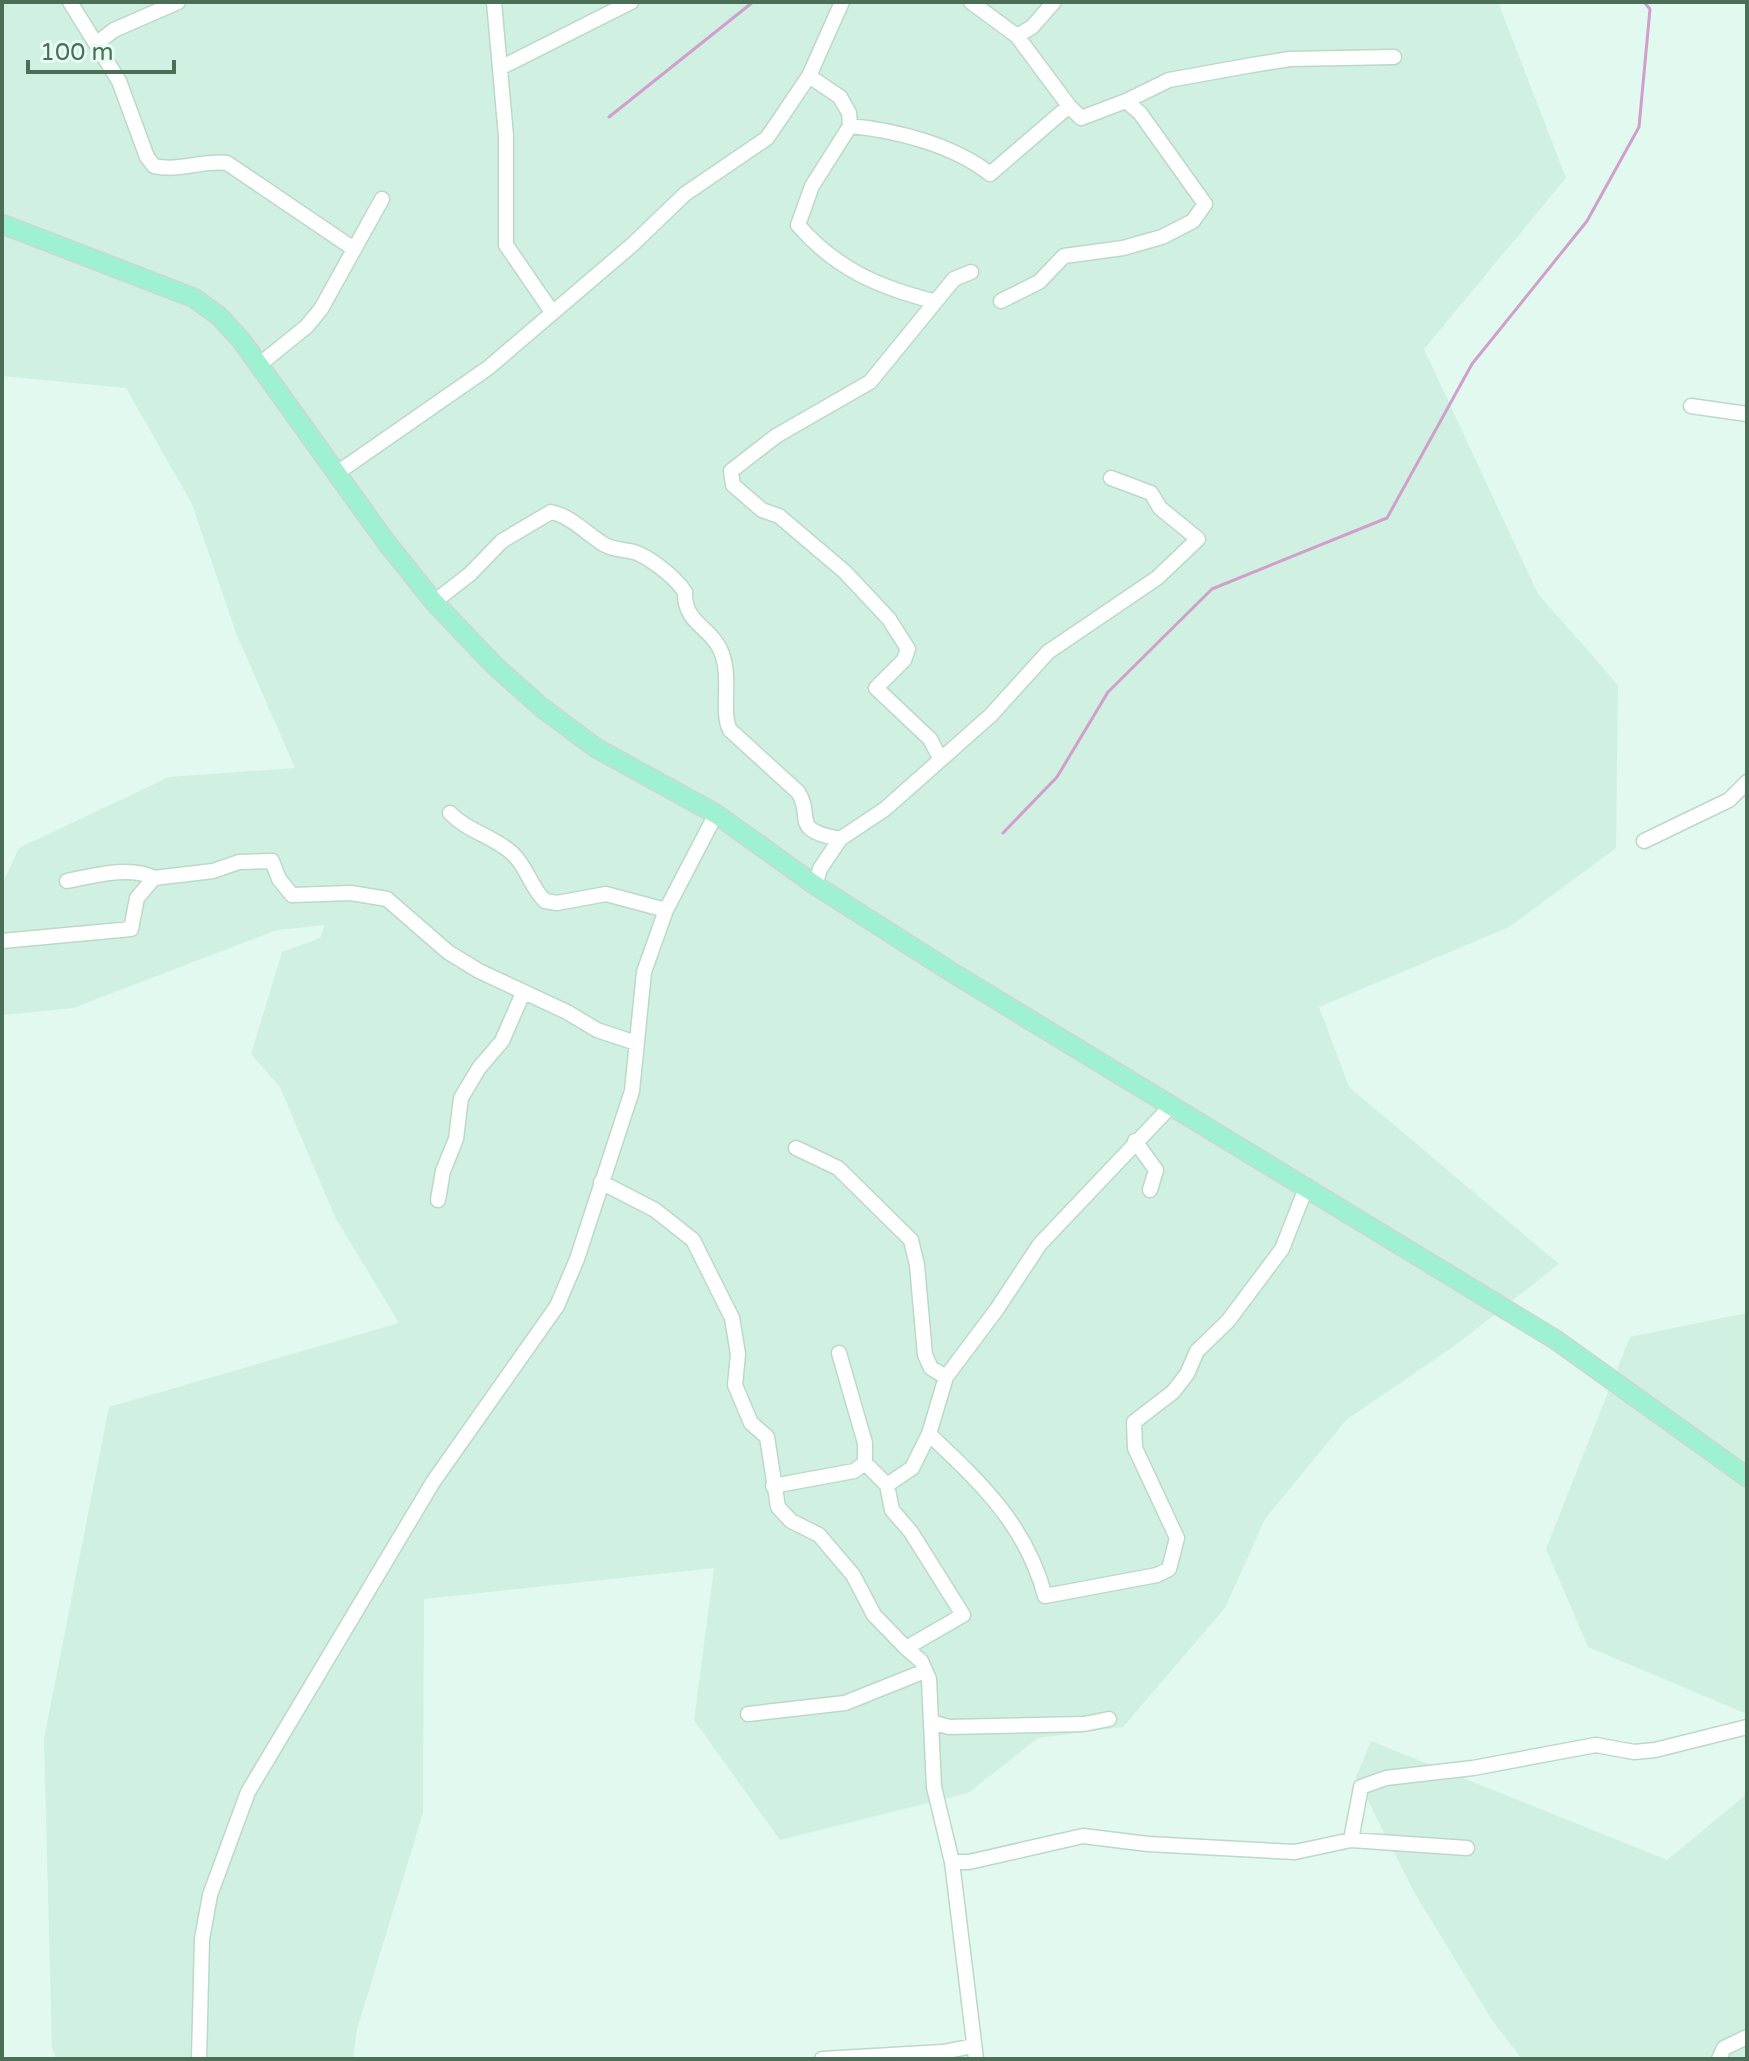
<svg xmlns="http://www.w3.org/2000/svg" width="1749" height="2061" font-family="'Varela Round',sans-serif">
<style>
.residential{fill:#d0f0e1}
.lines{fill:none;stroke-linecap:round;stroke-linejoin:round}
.stream{stroke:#d19fcb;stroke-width:3}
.minor-casing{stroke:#bcd9c8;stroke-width:17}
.major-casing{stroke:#cdd6d0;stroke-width:21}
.minor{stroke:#fff;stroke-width:14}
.major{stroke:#9ff2d1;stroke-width:18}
</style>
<rect width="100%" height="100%" fill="#e1f9ef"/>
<path class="residential" d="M2,2H1498L1566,178L1424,349L1538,594L1618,685L1616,848L1509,927L1319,1007L1349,1087L1559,1264L1457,1344L1346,1420L1265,1519L1225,1608L1123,1727L1038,1738L968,1793L780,1840L694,1720L714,1568L424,1599L423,1813L357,2029L353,2059H56L52,2048L44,1739L109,1407L399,1323L335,1217L280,1087L251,1054L282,952L320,938L325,925L277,930L73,1008L2,1015V885L19,848L169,777L295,768L236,633L192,504L126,388L2,376Z
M1747,1313V1714L1588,1647L1546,1549L1630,1337Z
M1371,1741L1667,1860L1747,1794V2059H1522L1492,2020L1414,1892L1356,1777Z"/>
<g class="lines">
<path class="stream" d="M609,117L753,2
M1003,833L1057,777L1108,692L1212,589L1387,518L1472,364L1587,221L1639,127L1650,9L1644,2"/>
<g class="minor-casing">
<path id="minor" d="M70,2L119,81L147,157L154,166C178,172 202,160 227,163L354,249
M494,2L506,136V245L552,312
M971,2L1017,36L1032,27L1054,2
M96,44L114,30L178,2
M502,67L631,2
M809,76L840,97L849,113L850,126L812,186L798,225C835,268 878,287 933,301
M1126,101L1169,80L1252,65L1290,59L1394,57
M850,126C895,130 954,145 990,174L1069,106L1017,36
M1001,301L1039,282L1064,256L1123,248L1162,237L1193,221L1205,204L1140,113L1126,101L1081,118L1069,106
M259,365L307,326L321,309L382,199
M1691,406L1747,414
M337,473L488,368L632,245L685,194L767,138L809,76L842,2
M434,602L470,574L502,541L551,512C571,516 587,534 605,545C615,550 620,549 629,551C646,553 676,578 685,592C684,623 709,626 720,649C733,677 720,711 730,730L798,792C815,818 788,829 840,839
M940,758L930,739L876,688L904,660L908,649L889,619L845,572L779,516L762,510L733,485L731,471L776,436L870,382L954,279L971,272
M450,813C468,832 494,836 513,854C527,867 531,888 545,901L557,903L606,894L666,910
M1644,841L1729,800L1747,782
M67,881C92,876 131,865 154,878
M815,885L820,869L840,839L885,809L991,715L1048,652L1157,578L1198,539L1160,508L1151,493L1111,478
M2,941L131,929L137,898L154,878L213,871L239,862L272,861L279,879L292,895L351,893L387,899L448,952L479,971L567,1012L597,1030L636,1043
M1135,1141L1156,1170L1150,1190
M796,1148L838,1168L911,1240L917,1265L925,1355L931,1368L946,1377L997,1309L1040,1244L1171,1106
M601,1182L655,1210L693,1240L732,1318L738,1354L735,1385L751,1423L767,1437L778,1507L791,1521L819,1535L853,1575L874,1615L906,1648
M438,1200L443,1171L456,1139L461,1098L479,1068L502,1041L523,993
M946,1377L929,1434L912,1468L887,1485L892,1510L911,1532L963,1615L906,1648L921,1661L929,1679L934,1787L952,1862
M929,1434C981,1483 1026,1525 1045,1596L1157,1575L1169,1569L1177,1538L1135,1448L1134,1422L1173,1392L1187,1374L1197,1351L1228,1321L1282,1249L1306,1188
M865,1463L887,1485
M773,1486L854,1471L865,1463V1443L839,1353
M748,1714L845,1703L925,1671
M931,1722L949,1727L1084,1724L1109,1719
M1351,1840L1361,1787L1386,1778L1473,1768L1596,1745L1634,1752L1655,1750L1747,1727
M199,2059L202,1939L210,1895L248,1792L433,1482L557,1306L577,1259L632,1091L644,972L666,910L716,814
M822,2059L943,2052L973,2046
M976,2059L952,1862H969L1083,1836L1148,1844L1295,1852L1351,1840L1467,1848
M1719,2059L1724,2048L1747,2037"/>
</g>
<g class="major-casing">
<path id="major" d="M2,224L194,298L219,316L241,340L386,542L434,602L494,665L541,707L596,748L716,814L815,885L953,973L1556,1340L1747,1477"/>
</g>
<use href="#minor" class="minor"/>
<use href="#major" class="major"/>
</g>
<rect width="1749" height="2061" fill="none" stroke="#4b6e56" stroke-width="8"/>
<path d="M28 60v12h146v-12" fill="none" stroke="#4b6e56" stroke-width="4"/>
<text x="40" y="60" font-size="24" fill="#4b6e56" stroke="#e6fdf3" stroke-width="6" paint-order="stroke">100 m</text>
</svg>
